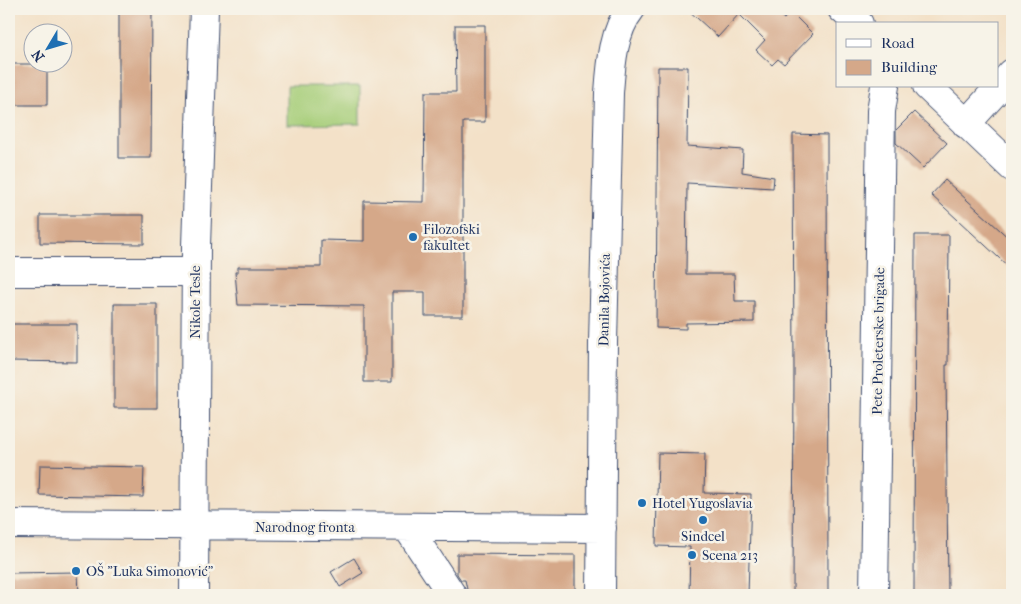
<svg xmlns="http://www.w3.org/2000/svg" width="1021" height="604" font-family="'IM FELL French Canon',serif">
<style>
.green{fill:#a6cd78;stroke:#607e6b}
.building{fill:#d5a889}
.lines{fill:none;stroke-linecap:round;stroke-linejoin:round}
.minor-casing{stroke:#3b4a6e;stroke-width:30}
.minor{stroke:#fff;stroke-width:28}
.poi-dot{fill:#1f6fb2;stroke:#f7f3e8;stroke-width:2}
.labels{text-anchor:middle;stroke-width:5;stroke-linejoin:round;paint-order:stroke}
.poi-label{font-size:14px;fill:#1b2f5e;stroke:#f7f3e8;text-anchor:start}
.street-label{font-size:14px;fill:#1b2f5e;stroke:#f7f3e8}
</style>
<rect width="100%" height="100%" fill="#f7f3e8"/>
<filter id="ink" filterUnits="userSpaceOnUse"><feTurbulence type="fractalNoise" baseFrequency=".02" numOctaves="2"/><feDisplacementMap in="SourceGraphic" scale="10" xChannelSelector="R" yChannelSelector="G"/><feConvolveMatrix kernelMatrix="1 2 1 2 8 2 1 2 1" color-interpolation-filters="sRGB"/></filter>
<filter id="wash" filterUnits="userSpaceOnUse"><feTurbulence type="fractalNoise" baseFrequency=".0096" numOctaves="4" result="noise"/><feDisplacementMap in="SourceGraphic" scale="20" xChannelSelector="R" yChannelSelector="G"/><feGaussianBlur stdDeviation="1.12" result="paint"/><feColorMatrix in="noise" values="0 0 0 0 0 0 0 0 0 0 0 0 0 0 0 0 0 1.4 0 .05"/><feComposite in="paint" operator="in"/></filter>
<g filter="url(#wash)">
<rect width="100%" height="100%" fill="#f3e1c8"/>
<path class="green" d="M287,86H360V124L287,125Z"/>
<g id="blocks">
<path class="building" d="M119,9H152L151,158H119Z
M687,9H773L784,19L791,12L813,34L784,64L778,59L772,65L756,50L765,40L739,14L718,37Z
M455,25H485V122H463V316H425V292H392V382H364V306L238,305L235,272H238V267H321V240L364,241V201L424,202L425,92H456Z
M9,64H47V105H9Z
M658,67H688L687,146L743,150L742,172L774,177L773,188L687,183L686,274H734L735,301H754V322L686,323V329L656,328Z
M914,112L947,143L923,168L896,143V130Z
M793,134L827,135L828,595H793L794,372Z
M945,180L1012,241V270L931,195Z
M40,215H144V244L40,243Z
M915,235H949L948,365H946L948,595H914Z
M114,304H157V408H114Z
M9,324H77V362L9,361Z
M658,453L705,454L704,493L751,494L748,595H689L690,547L656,546Z
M40,465L144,467L143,497L39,495Z
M457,554L575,555V595L468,594L465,580H461L457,574Z
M354,558L363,573L340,587L331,572Z
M78,572L79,595H9V573Z"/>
</g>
</g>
<g filter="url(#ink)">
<use href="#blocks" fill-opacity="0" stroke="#3b4a6e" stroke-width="1"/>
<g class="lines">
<g class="minor-casing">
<path id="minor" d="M842,9L859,24
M927,86L1012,167
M966,124L1012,73
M9,272H195
M9,524L602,528
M407,527L452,595
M194,595L196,246L204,9
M601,595L603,343L609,93C611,66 613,31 631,9
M874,595L881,111L885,86"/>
</g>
<use href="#minor" class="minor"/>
</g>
</g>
<g class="poi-dot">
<circle cx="413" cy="237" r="5"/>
<circle cx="642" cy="503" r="5"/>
<circle cx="703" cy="520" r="5"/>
<circle cx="692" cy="555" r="5"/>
<circle cx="76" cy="571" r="5"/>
</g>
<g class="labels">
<g class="poi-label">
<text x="423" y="234">Filozofski<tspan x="423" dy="16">fakultet</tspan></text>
<text x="652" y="508">Hotel Yugoslavia</text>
<text x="703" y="541" text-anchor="middle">Sindcel</text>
<text x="702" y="560">Scena 213</text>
<text x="86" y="576">OŠ "Luka Simonović"</text>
</g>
<g class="street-label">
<text transform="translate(604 300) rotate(-89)" y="5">Danila Bojovića</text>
<text transform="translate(195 302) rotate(-90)" y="5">Nikole Tesle</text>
<text transform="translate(878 341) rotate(-89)" y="5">Pete Proleterske brigade</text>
<text x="305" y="532">Narodnog fronta</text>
</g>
</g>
<rect width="1021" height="604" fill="none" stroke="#f7f3e8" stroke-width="30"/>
<rect x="836" y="22" width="162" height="65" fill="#f7f3e8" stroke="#9fa5b1"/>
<rect x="846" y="39" width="25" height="8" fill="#ffffff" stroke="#9fa5b1"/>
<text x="881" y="48" font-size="15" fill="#1b2f5e">Road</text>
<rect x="846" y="60" width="25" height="15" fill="#d5a889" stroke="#9fa5b1"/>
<text x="881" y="72" font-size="15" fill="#1b2f5e">Building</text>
<g transform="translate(48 48) rotate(232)"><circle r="24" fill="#f7f3e8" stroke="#9fa5b1"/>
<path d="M0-4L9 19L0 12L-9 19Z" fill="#1f6fb2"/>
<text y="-8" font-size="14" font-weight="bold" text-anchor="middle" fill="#1b2f5e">N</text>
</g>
</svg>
